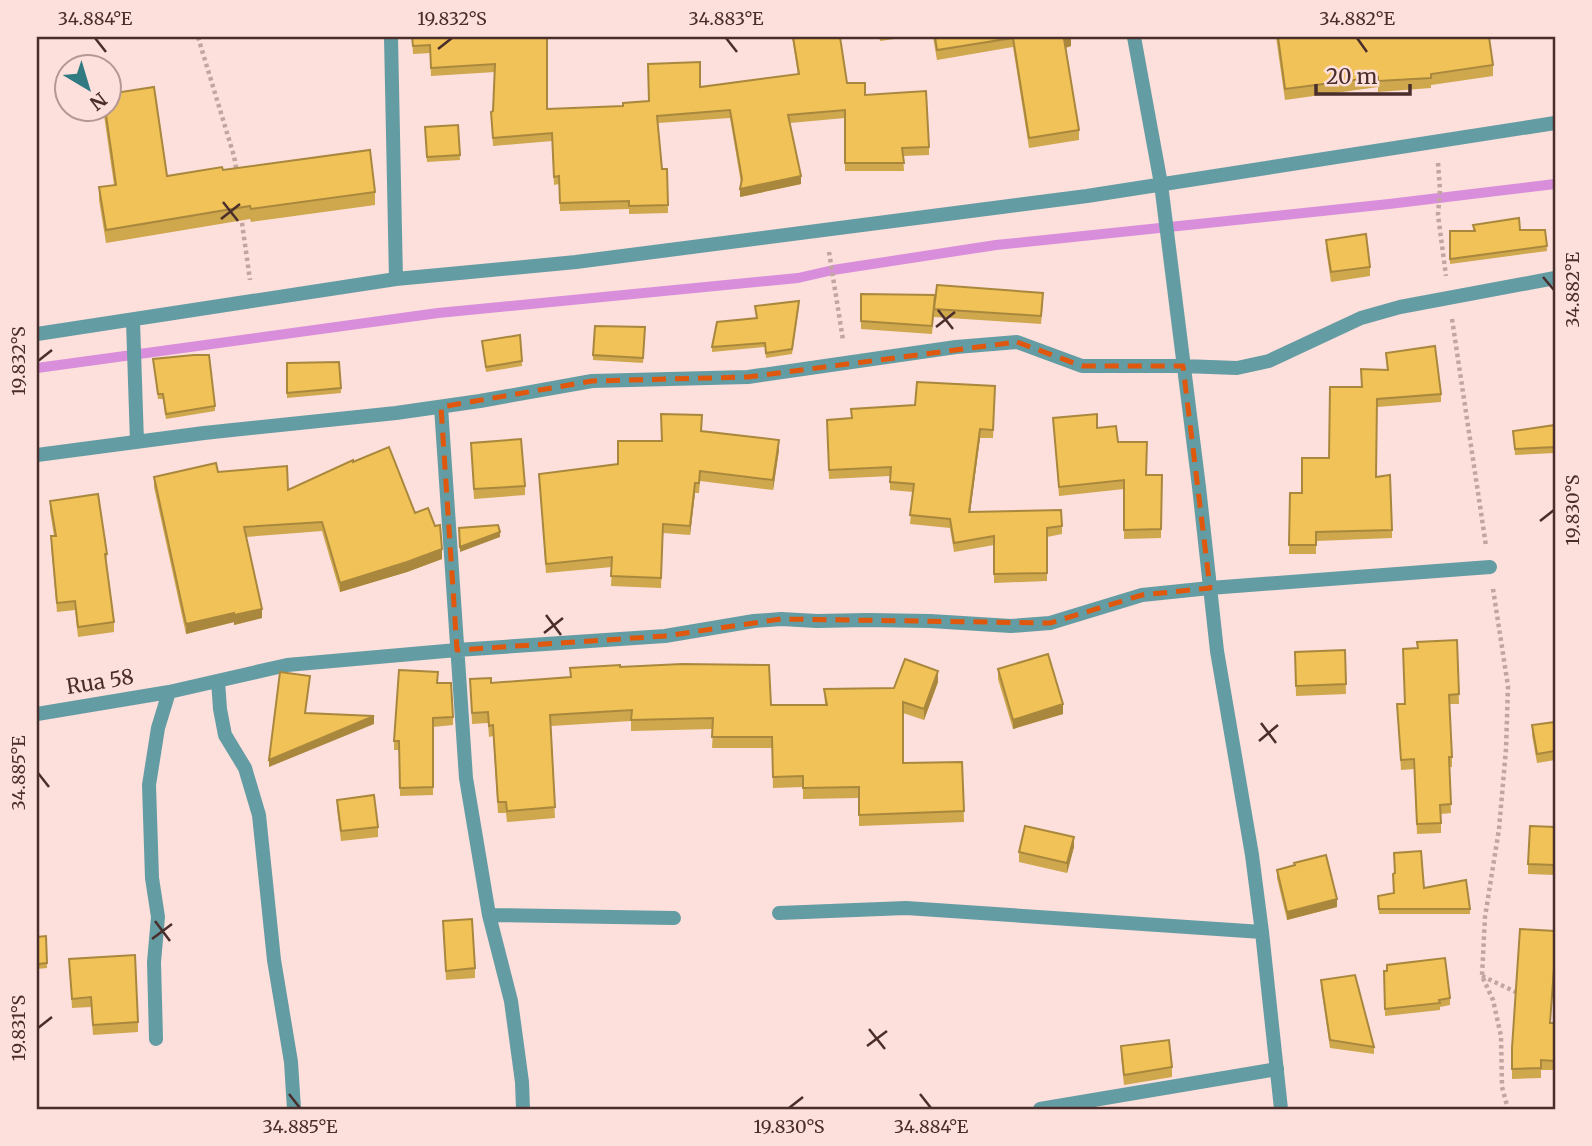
<svg xmlns="http://www.w3.org/2000/svg" width="1592" height="1146" font-family="Merriweather,serif">
<style>
.lines{fill:none;stroke-linecap:round;stroke-linejoin:round}
.stream{stroke:#d88edb;stroke-width:10}
.path{stroke:#c2a4a1;stroke-width:4.5;stroke-dasharray:3.5 3.5;stroke-linecap:butt}
.lane{stroke:#639ca3;stroke-width:14}
.street{stroke:#639ca3;stroke-width:14}
.wall{fill:#cfa74c}
.shaded-wall{fill:#a9883e}
.building{fill:#f1c258;stroke:#a9883e;stroke-width:2}
.marked{fill:none;stroke:#e0570e;stroke-width:5;stroke-dasharray:14 9;stroke-linejoin:round}
.ticks{fill:none;stroke:#4a2e2b;stroke-width:2.5}
.labels{text-anchor:middle;stroke-width:7;stroke-linejoin:round;paint-order:stroke}
.street-label{font-size:21px;fill:#4a2e2b;stroke:#fddfdb}
.neatline{fill:none;stroke:#4a2e2b;stroke-width:2.5}
.ticks-label{font-size:18px;text-anchor:middle;fill:#4a2e2b}
</style>
<rect width="100%" height="100%" fill="#fddfdb"/>
<g class="lines">
<path class="stream" d="M37,368L438,313L798,278L833,270L996,245L1389,204L1555,184"/>
<path class="path" d="M198,37L234,156L237,173
M1438,163L1440,190L1438,215L1446,276
M241,216L250,280
M829,252L843,340
M1452,319L1486,546
M1493,589L1508,686L1506,749L1499,829L1485,917L1482,976L1493,1000L1501,1036L1502,1087L1508,1109
M1482,976L1520,994"/>
<path class="lane" d="M1040,1109L1277,1069"/>
<path class="street" d="M391,37L396,279
M1134,37L1161,184L1199,487L1217,651L1252,855L1262,932L1281,1109
M133,321L137,442
M37,334L396,279L576,262L1087,196L1555,123
M441,407L466,778L489,915L511,1001L522,1082L523,1109
M37,455L204,433L396,413L480,401L592,381L748,377L956,347L1017,342L1082,366H1183L1237,368L1269,361L1361,318L1400,307L1555,278
M218,681L220,709L225,735L245,768L259,815L274,960L291,1062L294,1109
M37,714L169,692L287,665L457,650L665,636L754,621L781,619L817,621L867,620L930,621L1011,626L1050,623L1142,595L1210,588L1490,567
M779,913L906,908L1262,932
M489,915L674,918
M156,1039L154,962L158,917L152,878L149,785L158,728L169,692"/>
</g>
<path class="wall" d="M412,37H547V109L623,106L649,101L700,87L798,74L792,37H840L847,83L865,95L929,147V155L903,156L904,171H845V118L790,123L801,184L740,197L741,183L730,118L658,123L662,169H667L668,213L629,214V209L560,211L559,184L554,185L552,141L493,146L491,112L493,111L495,72L431,76L430,53L413,54Z
M879,37H909L880,41Z
M933,37H1071V46L1066,48L1079,130V140L1029,148L1013,47L937,60Z
M1276,37H1489L1493,65V76L1431,85V88L1378,92V87L1285,100Z
M103,108H108L167,176L223,170L375,192V205L251,222L250,219L106,243L99,200V187L114,185Z
M458,125L460,160L427,162L425,127Z
M1473,225L1520,230H1545L1547,251L1450,264V231H1473Z
M1326,240L1370,267V276L1331,282L1326,249Z
M861,294L1043,301L1041,324L934,317V312L932,334L861,329Z
M799,306L792,354L766,358L765,347L712,352V347L756,318Z
M645,327L643,363L593,360V355Z
M520,335L522,366L486,372L482,341Z
M1386,353L1441,394V402L1377,407L1376,477L1392,530V538L1316,541V554H1289L1290,493H1302L1329,458L1361,387L1387,370Z
M153,359L215,406V411L166,419L163,399H158Z
M339,362L341,393L287,398V363Z
M995,386L993,438H980L970,512L1062,526V534L1047,537V581L994,583V545L954,552L950,528L910,524L913,492L890,490V476L829,479L827,429L851,418V409L915,405Z
M1053,418L1097,428L1118,442L1146,475H1162L1161,538L1124,539V489L1059,496Z
M1555,425V453L1515,455L1513,431Z
M702,431L779,450L773,490L700,481L699,493H695L690,535L663,533L661,588L611,586L612,567L546,573L539,474L618,464L662,441Z
M471,443L525,486V495L474,499Z
M218,472L288,490L415,513L442,559L407,572L340,592L322,531L246,537L262,618L234,625V622L186,634L154,487V477Z
M50,501L107,554L106,564L114,622V632L78,637L75,610L57,612L51,546V536H54L50,511Z
M1457,640L1459,704H1449L1452,757V767H1449L1451,813L1441,814V833L1417,834L1414,769L1401,770L1397,704H1405L1418,648Z
M1345,650L1346,694L1296,696L1295,652Z
M620,667L771,705H825L824,689L894,688L938,682L924,720L903,713V763L962,762L964,822L859,826V798L803,799V787L773,788L772,748H712L713,729L631,731V721L551,726L555,818L507,822L506,813H498L493,736L489,737L488,723L472,724L470,679L491,683L570,677Z
M998,669L1063,714L1013,729L998,679Z
M438,683L453,717V725L433,727V795L400,796L399,750H394V741Z
M1555,722V760L1537,763L1532,735V725Z
M337,800L378,827V837L341,841L337,809Z
M1555,827V875L1528,874V864Z
M1074,847L1067,873L1019,862V852Z
M1277,870L1337,907L1287,920L1277,878Z
M1424,888L1470,909V914H1379L1378,896Z
M443,921L475,968V978L446,980Z
M46,936L47,968L37,969V937Z
M69,959L138,1022V1032L93,1035L91,1007L72,1008Z
M1387,965L1450,998V1005L1440,1007V1010L1385,1016L1384,971H1387Z
M1321,980L1374,1047V1054L1330,1048L1321,987Z
M1550,1023H1555V1070H1541V1078L1512,1079V1048Z
M1121,1046L1172,1067V1077L1124,1085L1121,1056Z"/>
<path class="shaded-wall" d="M1071,37V46L1064,48V39Z
M801,176V184L740,197V189Z
M980,429V438L969,521V512Z
M779,440V450L773,490V480Z
M695,483V493L690,535V526Z
M500,532V537L460,552V547Z
M442,549V559L407,572L340,592V583Z
M262,609V618L234,625V615Z
M234,613V622L186,634V624Z
M938,671V682L924,720V709Z
M1063,704V714L1013,729V720Z
M374,716V724L269,767V760Z
M1074,837V847L1067,873V863Z
M1337,899V907L1287,920V912Z"/>
<path class="building" d="M412,37H547V109L623,106V103L649,101L648,64L700,62V87L799,74L793,37H840L847,83H865V95L926,91L929,147L902,148L904,163H845V110L788,115L801,176L740,189L742,179L730,110L657,116L662,169H667L668,205L629,206V201L560,203L559,176L554,177L552,133L493,138L491,112L493,111L495,64L431,68L430,45L413,46Z
M935,37H1070L1064,39L1079,130L1029,138L1013,38L937,50Z
M1278,37H1489L1493,65L1431,74V78L1378,81V77L1285,89Z
M154,87L167,176L222,167L223,170L370,150L375,192L251,209L250,206L106,230L99,187L116,185L105,108H108V94Z
M458,125L460,155L427,157L425,127Z
M1519,218L1520,230H1545L1547,246L1450,259V231H1475L1473,225Z
M1366,234L1370,267L1331,272L1326,240Z
M937,285L1043,293L1041,316L934,309Z
M861,294L935,295L932,326L861,321Z
M799,301L792,349L766,353L765,343L712,347L717,322L757,318L755,306Z
M595,326L645,327L643,358L593,355Z
M520,335L522,361L486,367L482,341Z
M1435,346L1441,394L1377,399L1376,477L1390,475L1392,530L1316,532V545H1289L1290,493H1302V458H1329L1330,387H1362L1361,369L1388,370L1386,353Z
M194,355H209L215,406L166,414L163,394H158L153,359Z
M339,362L341,388L287,393V363Z
M917,382L995,386L993,430L980,429L969,512L1061,510L1062,526L1047,528V573L994,574V536L954,543L950,519L910,515L914,484L890,482L891,467L829,470L827,420L852,418L851,409L915,405Z
M661,414L702,415L701,431L779,440L773,480L700,471L699,483H695L690,526L663,524L661,578L611,576L612,557L546,564L539,474L618,464V441H662Z
M1097,414V428L1116,426L1118,442H1147L1146,475H1162L1161,529L1124,530V480L1059,487L1053,418Z
M1555,425V447L1515,449L1513,431Z
M521,439L525,486L474,489L471,443Z
M389,447L415,513L428,508L435,526L440,525L442,549L407,562L340,583L322,522L244,527L262,609L234,615V613L186,624L154,477L216,463L218,472L287,466L288,490L353,460V462Z
M98,494L107,554H105L114,622L78,627L75,601L57,603L51,536H56L50,501Z
M498,525L500,532L460,547L459,528Z
M1457,640L1459,694L1449,695L1452,757H1449L1451,804L1440,805L1441,823L1417,824L1414,759L1401,760L1397,704H1405L1403,649L1418,648L1417,642Z
M1345,650L1346,684L1296,686L1295,652Z
M1048,654L1063,704L1013,720L998,669Z
M905,659L938,671L924,709L903,702V763L962,762L964,811L859,815V787L803,788V776L773,777L772,737H712L713,718L631,720L632,710L550,715L555,807L507,811L506,802H498L493,725L489,726L488,712L472,713L470,679L491,678V683L571,677L570,668L620,665V667L682,664L769,665L771,705H827L824,689L894,688Z
M399,670L438,672L437,683H451L453,717L433,718V787L400,788L399,741H394Z
M280,672L310,676L305,713L374,716L269,760Z
M1555,722V751L1537,754L1532,725Z
M374,795L378,827L341,831L337,800Z
M1025,826L1074,837L1067,863L1019,852Z
M1530,826L1555,827V865L1528,864Z
M1421,851L1424,888L1466,880L1470,909H1379L1378,896L1394,893L1393,874L1395,873L1394,853Z
M1326,855L1337,899L1287,912L1277,870L1295,865L1294,863Z
M472,919L475,968L446,971L443,921Z
M1520,929L1555,931V954L1550,1023H1555V1061L1541,1060V1068L1512,1069V1048Z
M46,936L47,963L37,964V937Z
M135,955L138,1022L93,1025L91,997L72,999L69,959Z
M1445,958L1450,998L1439,1000L1440,1003L1385,1009L1384,971H1387V965Z
M1355,975L1374,1047L1330,1040L1321,980Z
M1169,1040L1172,1067L1124,1075L1121,1046Z"/>
<path class="marked" d="M1017,342L1082,366H1183L1210,588L1142,595L1050,623L781,619L665,636L457,650L441,407L592,381L748,377Z"/>
<path class="ticks" d="M95,38L106,52M726,38L737,52M1357,38L1367,52M438,49L452,38M223,202L238,221M221,219L240,204M1543,277L1554,290M938,310L953,329M936,327L955,312M38,361L52,350M1540,521L1554,510M546,615L561,635M544,633L563,618M1261,723L1276,743M1259,741L1278,725M38,773L49,787M155,921L170,941M152,939L172,924M38,1028L52,1017M869,1029L885,1049M867,1046L887,1031M289,1094L300,1108M920,1094L931,1108M789,1108L803,1097"/>
<g class="labels">
<g class="street-label">
<text transform="translate(100 682) rotate(-9)" y="7">Rua 58</text>
</g>
</g>
<rect width="1592" height="1146" fill="none" stroke="#fddfdb" stroke-width="77"/>
<g transform="translate(88 88) rotate(142)"><circle r="33" fill="#fddfdb" stroke="#b59895" stroke-width="2"/>
<path d="M0-5L12 26L0 18L-12 26Z" fill="#327a82"/>
<text y="-10" font-size="19" font-weight="bold" text-anchor="middle" fill="#4a2e2b">N</text>
</g>
<path d="M1316 84v10h94v-10" fill="none" stroke="#4a2e2b" stroke-width="3.5"/>
<text x="1326" y="84" font-size="21" fill="#4a2e2b" stroke="#fddfdb" stroke-width="5" paint-order="stroke">20 m</text>
<rect x="38" y="38" width="1516" height="1070" class="neatline"/>
<g class="ticks-label">
<text x="95" y="25">34.884°E</text>
<text x="452" y="25">19.832°S</text>
<text x="726" y="25">34.883°E</text>
<text x="1357" y="25">34.882°E</text>
<text transform="translate(1573 290) rotate(-90)" y="6">34.882°E</text>
<text transform="translate(19 361) rotate(-90)" y="6">19.832°S</text>
<text transform="translate(1573 510) rotate(-90)" y="6">19.830°S</text>
<text transform="translate(19 773) rotate(-90)" y="6">34.885°E</text>
<text transform="translate(19 1028) rotate(-90)" y="6">19.831°S</text>
<text x="300" y="1133">34.885°E</text>
<text x="789" y="1133">19.830°S</text>
<text x="931" y="1133">34.884°E</text>
</g>
</svg>
